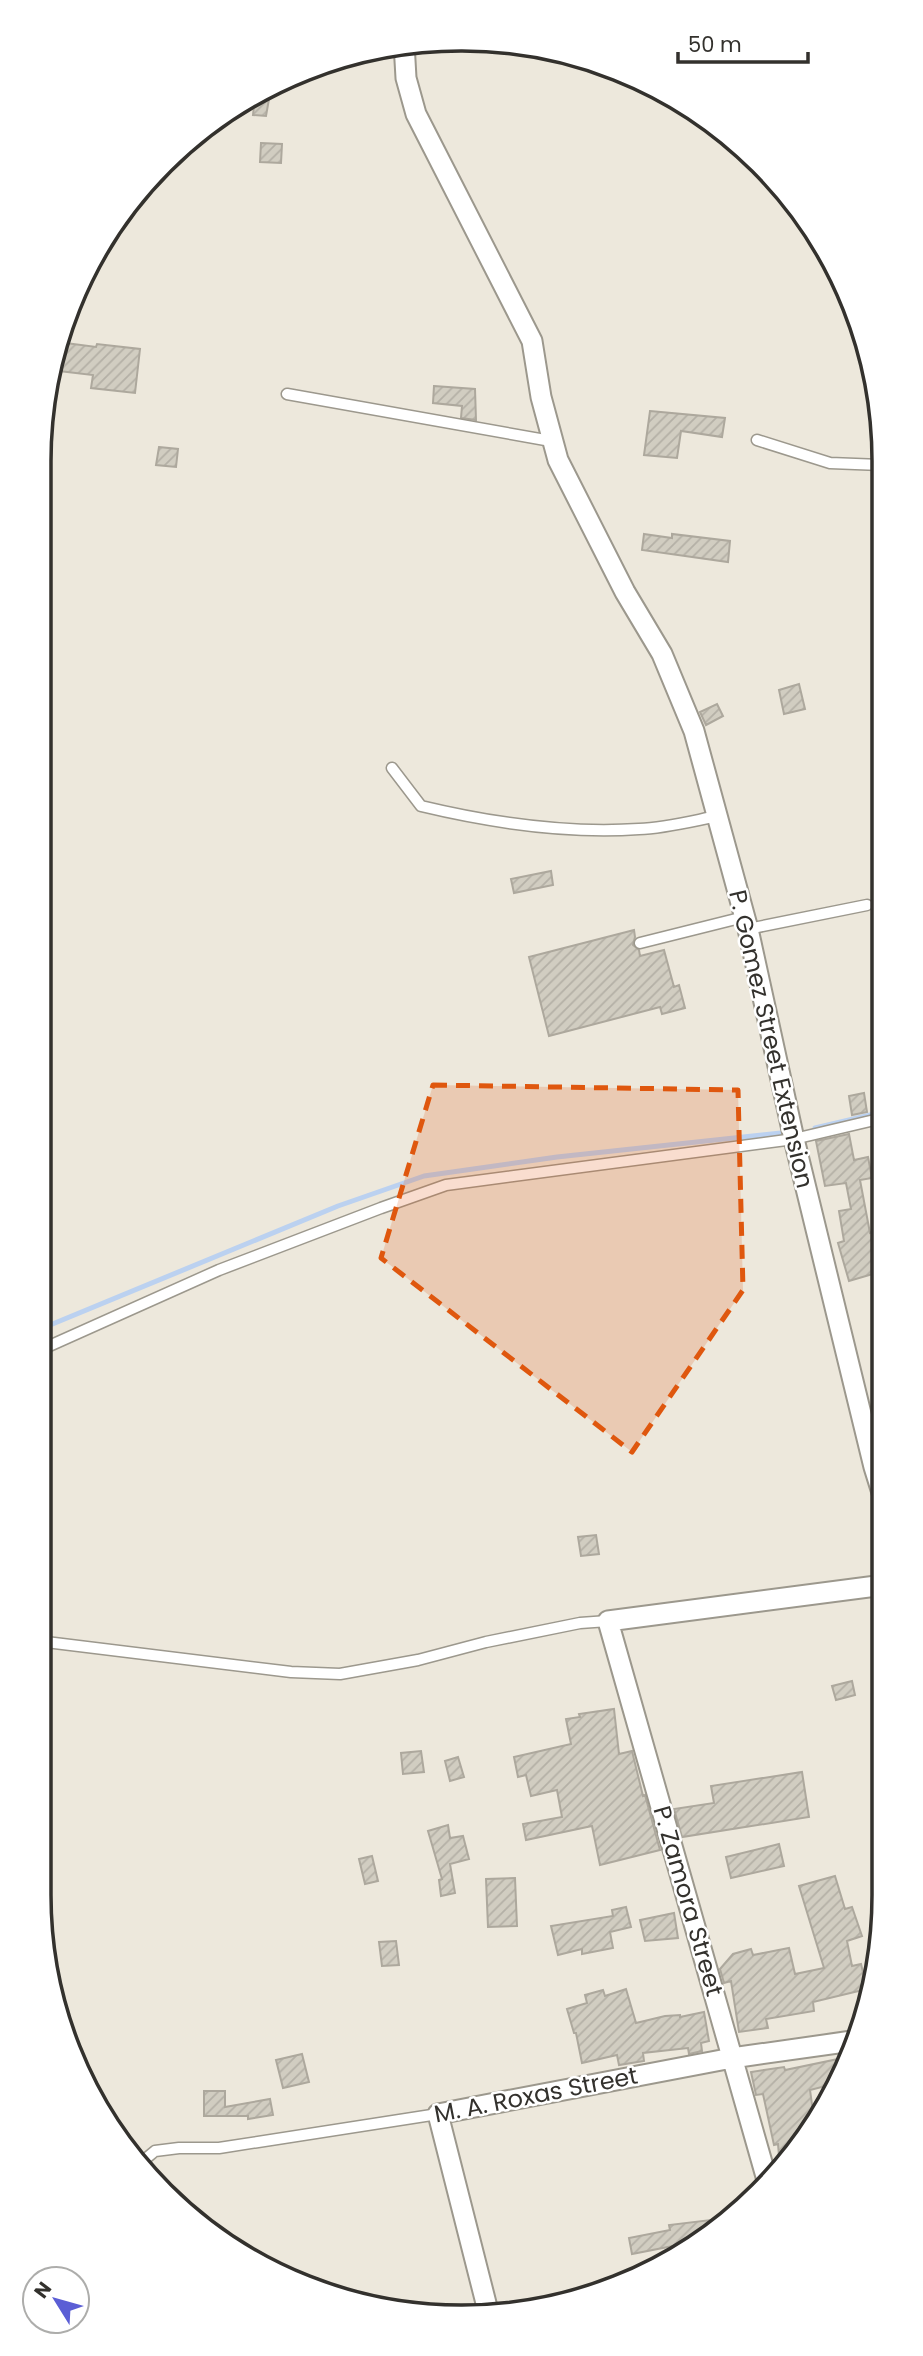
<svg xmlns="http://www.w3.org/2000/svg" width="923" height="2356" font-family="Poppins,sans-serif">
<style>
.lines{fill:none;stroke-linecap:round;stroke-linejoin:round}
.stream{stroke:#bbd1f0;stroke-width:5}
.building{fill:url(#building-hatch);stroke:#ada89d;stroke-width:2}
.service-casing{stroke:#9c988d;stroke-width:13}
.minor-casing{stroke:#9c988d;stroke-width:23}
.service{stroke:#fff;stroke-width:10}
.minor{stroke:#fff;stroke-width:19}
.marked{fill:#df570e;fill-opacity:0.2;stroke:#df570e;stroke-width:5;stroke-dasharray:14 9;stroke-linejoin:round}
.labels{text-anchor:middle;stroke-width:5;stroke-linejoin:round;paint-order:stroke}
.street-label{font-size:24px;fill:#33312d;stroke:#fff}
.rim{fill:none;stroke:#33312d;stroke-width:3.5}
</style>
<defs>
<pattern id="building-hatch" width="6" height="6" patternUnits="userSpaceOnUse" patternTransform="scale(1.75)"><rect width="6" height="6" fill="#d1cdc1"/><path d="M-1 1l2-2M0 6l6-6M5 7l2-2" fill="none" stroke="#b4b0a6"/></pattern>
</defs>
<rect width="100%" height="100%" fill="#ede8dc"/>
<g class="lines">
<path class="stream" d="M815,1128L883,1112
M38,1330L338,1206L424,1176L557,1157L781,1133"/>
</g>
<path class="building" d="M255,97L269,99L266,116L253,115Z
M261,143L282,144L281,163L260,162Z
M58,342L96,347L97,344L140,349L135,393L91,388L93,375L51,370L53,352Z
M434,386L475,389L476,420L461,418L462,406L433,403Z
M650,411L725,418L722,437L681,431L677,458L644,455Z
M159,447L178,449L176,467L156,465Z
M644,534L672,538V534L730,541L728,562L642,550Z
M799,684L805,709L784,714L779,690Z
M717,704L723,716L706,725L700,712Z
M551,871L553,885L514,893L511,879Z
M634,930L635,937L633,945L639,950L640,956L664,950L674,987L679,985L685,1008L662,1014L660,1007L549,1036L529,957Z
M864,1093L867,1112L852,1115L849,1096Z
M849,1134L854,1160L868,1157L872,1178L860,1180L870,1233L878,1231L883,1249V1271L849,1281L838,1243L844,1241L839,1211L851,1209L846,1183L825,1186L816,1141Z
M596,1535L599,1554L581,1556L578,1537Z
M852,1681L855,1695L836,1700L832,1686Z
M614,1709L619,1754L632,1751L643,1796L645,1795L660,1850L600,1865L592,1826L526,1840L523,1824L562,1817L557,1790L531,1796L526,1775L518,1777L514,1757L571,1744L566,1719L580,1717L579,1714Z
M421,1751L424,1772L403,1774L401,1753Z
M458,1757L464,1777L450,1781L445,1761Z
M802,1772L809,1817L682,1837L674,1809L714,1803L711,1786Z
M448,1825L450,1838L463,1836L469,1859L450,1864L455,1893L441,1896L439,1880L442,1879L428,1831Z
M779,1844L784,1866L731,1878L726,1857Z
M372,1856L378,1881L365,1884L359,1859Z
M835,1876L845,1909L852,1907L862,1936L847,1941L852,1966L861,1964L867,1989L813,2002L814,2011L766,2019L768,2028L739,2032L731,1981L724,1983L720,1969L733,1954L751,1949L753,1955L789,1948L795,1974L824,1968L799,1886Z
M515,1878L517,1926L488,1927L486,1879Z
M626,1907L631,1927L610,1932L613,1948L582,1954V1949L558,1955L551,1926L613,1916L612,1910Z
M674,1913L678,1938L645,1941L640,1920Z
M396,1941L399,1965L382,1966L379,1942Z
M626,1989L636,2023L665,2016L680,2015V2017L704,2012L709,2041L701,2043L702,2051L689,2054L688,2048L643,2053L644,2061L619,2065L617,2055L582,2063L576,2033H574L567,2009L587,2003L585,1995L603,1990L605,1996Z
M302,2054L309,2082L283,2088L276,2060Z
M843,2058L830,2085L810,2090L814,2119L797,2152L780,2168L778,2144L774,2145L763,2094L756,2095L751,2072L784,2067L785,2070Z
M204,2091H225V2107L270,2099L273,2115L248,2119V2116H204Z
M727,2218L696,2246L683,2252L682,2245L673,2246L632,2254L629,2238L670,2230L669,2225Z"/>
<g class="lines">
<g class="service-casing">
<path id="service" d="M287,394L551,441
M757,440L830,463L881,465
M392,768L421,806C492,823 566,834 639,829C665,828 692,821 718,816
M748,929L867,905
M640,943L744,917
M38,1351L219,1270L381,1208L446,1185L794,1139L883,1118
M38,1641L291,1672L340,1674L418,1660L486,1642L580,1623L608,1621
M138,2165L155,2151L179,2148H219L438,2114"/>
</g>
<g class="minor-casing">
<path id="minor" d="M404,43L406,78L416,114L532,341L541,397L558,460L625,592L662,654L694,731L748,929L794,1139L874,1467L884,1499
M767,2180L608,1621L884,1585
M488,2311L438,2114L732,2058L852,2041"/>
</g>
<use href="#service" class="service"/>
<use href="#minor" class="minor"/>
</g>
<path class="marked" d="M433,1085L738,1090L743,1290L632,1452L381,1258Z"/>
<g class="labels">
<g class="street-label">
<text transform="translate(771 1039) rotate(77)" y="8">P. Gomez Street Extension</text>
<text transform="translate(688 1901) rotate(74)" y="8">P. Zamora Street</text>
<text transform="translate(536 2095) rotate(-11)" y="8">M. A. Roxas Street</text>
</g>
</g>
<path d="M0 0H923V2356H0ZM461 51H462A410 410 0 0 1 872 461V1895A410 410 0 0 1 462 2305H461A410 410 0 0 1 51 1895V461A410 410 0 0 1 461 51Z" fill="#fff" fill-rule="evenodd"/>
<path class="rim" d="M461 51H462A410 410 0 0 1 872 461V1895A410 410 0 0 1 462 2305H461A410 410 0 0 1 51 1895V461A410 410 0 0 1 461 51Z"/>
<g transform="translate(56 2300) rotate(307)"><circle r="33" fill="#ffffff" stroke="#adadab" stroke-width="2"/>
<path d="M0-5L12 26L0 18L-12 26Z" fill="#5b5ed5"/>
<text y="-10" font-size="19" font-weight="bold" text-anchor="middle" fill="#33312d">N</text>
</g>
<path d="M678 52v10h130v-10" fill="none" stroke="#33312d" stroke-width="3.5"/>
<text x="688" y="52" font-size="21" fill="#33312d" stroke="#ffffff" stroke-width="5" paint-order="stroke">50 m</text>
</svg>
